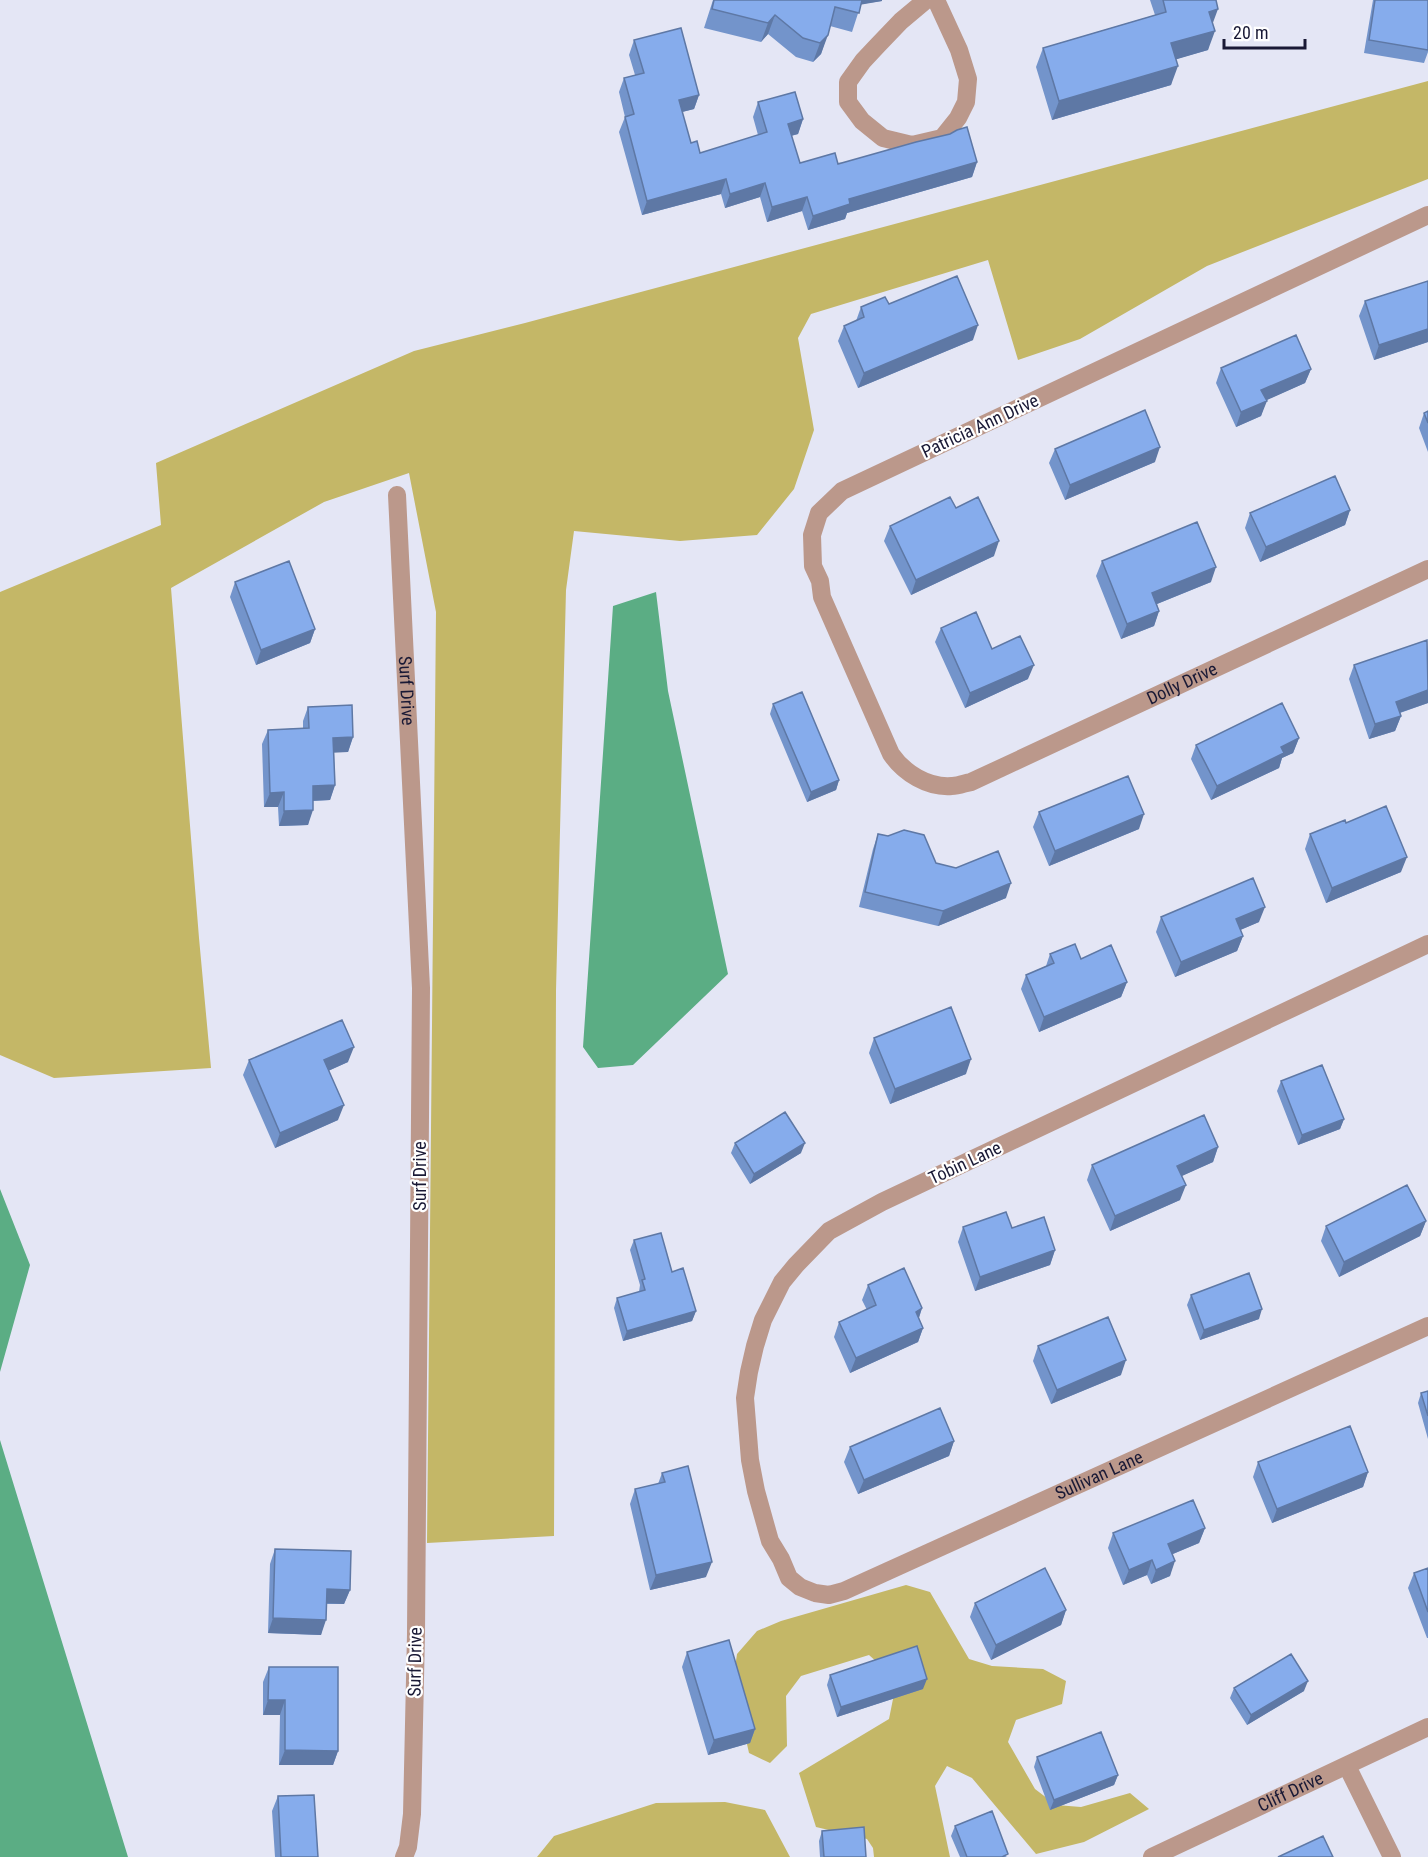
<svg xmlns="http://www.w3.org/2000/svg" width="1428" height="1857" font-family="'Roboto Condensed',sans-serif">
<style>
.forest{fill:#c4b767}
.water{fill:#5bad84}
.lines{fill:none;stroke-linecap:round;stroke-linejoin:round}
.street{stroke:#bb988b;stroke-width:18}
.wall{fill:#7394cb}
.shaded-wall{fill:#5e78a5}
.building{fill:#86acec;stroke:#5e78a5;stroke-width:1.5}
.labels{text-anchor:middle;stroke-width:4.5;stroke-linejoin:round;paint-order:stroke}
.street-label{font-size:18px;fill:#191935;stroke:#fff}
</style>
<rect width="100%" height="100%" fill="#e4e6f5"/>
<path class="forest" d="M1428,81V179L1207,266L1080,339L1018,360L988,260L811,314L798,338L814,430L794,489L757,535L680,541L574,531L566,590L556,991L554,1536L427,1543L436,612L409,473L324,502L171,588L199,938L211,1068L54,1078L0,1055V592L161,525L156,463L414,351L525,323Z
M906,1585L930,1592L969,1659L992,1666L1043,1669L1066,1681L1062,1704L1016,1720L1008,1742L1035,1789L1056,1805L1081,1807L1130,1793L1149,1809L1084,1842L1036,1854L972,1778L947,1766L935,1786L950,1857H874L873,1848L867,1839L816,1827L799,1773L889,1719L894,1694L887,1671L869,1655L801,1676L786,1696L787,1746L770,1763L749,1753L733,1682L737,1654L757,1631L781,1621Z
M725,1802L765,1810L790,1857H537L554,1836L656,1803Z"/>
<path class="water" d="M656,592L668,691L728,974L633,1065L598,1068L583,1047L613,606Z
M0,1189L30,1265L0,1372Z
M0,1440L128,1857H0Z"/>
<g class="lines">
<g class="street">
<path d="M926,0L901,21L878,45L863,61L848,82V102L862,121L883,138L912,145L942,138L958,118L966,102L968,79L959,50L936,0"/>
<path id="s1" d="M1428,215L842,491L819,513L812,535L813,566L820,581L822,597L891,754C904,773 928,788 952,786C959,786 965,783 971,782L1428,569"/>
<path id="s2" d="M397,495L421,988L416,1634L412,1814L408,1847L404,1857"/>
<path id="s3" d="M1428,944L882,1202L829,1231L796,1265L782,1282L763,1320L755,1346L749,1372L745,1398L750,1460L756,1491L770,1541L781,1559L789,1578L800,1587L815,1593L829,1595L844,1591L1428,1326"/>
<path d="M1347,1766L1392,1857"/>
<path id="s4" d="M1152,1857L1428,1727"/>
</g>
</g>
<path class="wall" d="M713,0H882V1L861,4L852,32L830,26L821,54L813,62L796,57L768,34L761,42L704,28Z
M1150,0H1216L1208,50L1176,59L1171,85L1052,120L1036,67L1043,48L1155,15Z
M1373,0H1428V52L1424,63L1364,53Z
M634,40L699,95L694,109L682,112L691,143L700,153L758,135L753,117L758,102L803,119L798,134L791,136L800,163L977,162L972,177L847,213L845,219L808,230L802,211L767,222L760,197L725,208L721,194L642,215L619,132L625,117L619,92L624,78L635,75L629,55Z
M1428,281V342L1374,360L1359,316L1365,301Z
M889,304L973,340L858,388L838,341L844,326L856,321L861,307Z
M1221,368L1311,369L1305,383L1266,400L1261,416L1236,427L1216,383Z
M1428,411V452L1419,428L1424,413Z
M1055,449L1155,462L1065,500L1049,463Z
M956,508L994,556L911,595L884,541L890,526Z
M1350,510L1345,525L1260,562L1245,528L1250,513Z
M1102,561L1211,582L1157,604L1159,611L1154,626L1121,639L1096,576Z
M235,582L315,629L310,643L256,665L230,597Z
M941,628L992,649L1028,679L965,708L935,642Z
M1354,665L1428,703L1400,713L1401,716L1395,731L1369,739L1349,679Z
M773,704L839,780L836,790L807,802L770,714Z
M308,707L353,737L348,752H334L335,785L330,800L313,801L308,825L279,826L278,807H264L262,744L268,730L303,728V721Z
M1299,738L1293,753L1282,758L1279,768L1211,800L1191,759L1196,745Z
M1039,812L1139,829L1049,866L1033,827Z
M1346,823L1401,872L1326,903L1305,849L1310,834Z
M878,834L936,863L956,868L1006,898L938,926L859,907L873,849Z
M1161,917L1259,922L1240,930L1243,936L1237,951L1175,977L1156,932Z
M1050,954L1081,959L1127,982L1121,997L1039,1032L1021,989L1026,975L1046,966Z
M874,1038L966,1074L890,1104L869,1053Z
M249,1060L348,1062L328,1071L338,1120L275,1148L243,1075Z
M1281,1081L1344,1119L1340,1129L1298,1145L1277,1091Z
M735,1143L801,1153L750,1184L731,1153Z
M1218,1147L1213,1162L1181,1176L1180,1200L1110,1231L1087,1180L1092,1165Z
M1426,1221L1420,1236L1339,1277L1321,1241L1326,1226Z
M963,1227L1012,1228L1055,1250L1050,1265L975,1291L958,1242Z
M634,1240L672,1272L696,1311L692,1321L623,1341L614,1308L617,1298L639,1292L640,1285L630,1250Z
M868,1285L922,1308L919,1318L923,1328L918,1342L850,1373L834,1337L839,1322L867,1310L862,1300Z
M1191,1295L1259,1319L1200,1340L1187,1305Z
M1038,1346L1121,1375L1051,1404L1033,1361Z
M1428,1391V1439L1418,1403L1421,1393Z
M954,1441L949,1456L858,1494L844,1462L850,1447Z
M1258,1462L1368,1472L1363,1487L1272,1523L1253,1477Z
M662,1473L706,1577L650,1590L630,1504L635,1489L658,1484Z
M1205,1528L1199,1543L1173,1554L1170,1576L1151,1584L1147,1575L1123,1585L1108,1548L1113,1533Z
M275,1549L350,1590L344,1604H327L321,1635L268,1633L270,1564Z
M1428,1568V1638H1427L1408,1588L1414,1573Z
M975,1603L1066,1610L1061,1625L991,1660L970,1617Z
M687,1652L755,1729L750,1743L708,1755L682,1667Z
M269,1667L338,1751L333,1765H279L280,1715H263V1682Z
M830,1675L923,1689L837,1717L827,1685Z
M1234,1688L1304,1691L1247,1725L1230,1698Z
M1037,1757L1118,1775L1114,1785L1050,1810L1034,1767Z
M278,1796L318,1857H275L272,1811Z
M955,1826L1007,1857H960L951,1836Z
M822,1831L866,1857H820L819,1841Z"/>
<path class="shaded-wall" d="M860,0H882V1L859,5Z
M1218,9L1211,28L1209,12Z
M775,15L768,34L761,42L768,23Z
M1215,31L1208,50L1164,63L1171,43Z
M828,35L821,54L813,62L820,43Z
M1178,66L1171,85L1052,120L1059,101Z
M699,95L694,109L674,114L679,100Z
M803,119L798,134L782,138L788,124Z
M977,162L972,177L847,213L845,219L808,230L813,216L849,199Z
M726,179L721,194L642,215L647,201Z
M765,183L760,197L725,208L730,194Z
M807,197L802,211L767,222L772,207Z
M978,325L973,340L858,388L864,373Z
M1428,329V342L1374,360L1379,345Z
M1311,369L1305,383L1256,405L1261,390Z
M1267,401L1261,416L1236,427L1241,412Z
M1160,447L1155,462L1065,500L1070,485Z
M1350,510L1345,525L1260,562L1266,547Z
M999,541L994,556L911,595L916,580Z
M1216,567L1211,582L1147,608L1152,593Z
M1159,611L1154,626L1121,639L1127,624Z
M315,629L310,643L256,665L261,650Z
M1034,665L1028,679L965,708L970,693Z
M1428,690V703L1390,716L1396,702Z
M1401,716L1395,731L1369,739L1375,724Z
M353,737L348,752L328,753L333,738Z
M1299,738L1293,753L1282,758L1279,768L1211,800L1217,786L1281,747Z
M839,780L836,790L807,802L811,792Z
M335,785L330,800L307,801L313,786Z
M284,792L278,807H264L270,793Z
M313,810L308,825L279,826L284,811Z
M1144,814L1139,829L1049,866L1055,851Z
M1407,857L1401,872L1326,903L1332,888Z
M1011,883L1006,898L938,926L943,911Z
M1265,907L1259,922L1231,934L1236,919Z
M1243,936L1237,951L1175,977L1181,962Z
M1127,982L1121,997L1039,1032L1044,1017Z
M354,1047L348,1062L319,1075L324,1060Z
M971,1059L966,1074L890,1104L895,1089Z
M344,1105L338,1120L275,1148L280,1133Z
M1344,1119L1340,1129L1298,1145L1302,1135Z
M805,1143L801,1153L750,1184L754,1174Z
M1218,1147L1213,1162L1171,1181L1177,1166Z
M1186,1185L1180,1200L1110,1231L1115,1216Z
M1426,1221L1420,1236L1339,1277L1344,1262Z
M1055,1250L1050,1265L975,1291L980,1277Z
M922,1308L917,1323L916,1312Z
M1262,1309L1259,1319L1200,1340L1204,1330Z
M696,1311L692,1321L623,1341L627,1331Z
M923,1328L918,1342L850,1373L856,1358Z
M1126,1360L1121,1375L1051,1404L1057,1390Z
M954,1441L949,1456L858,1494L864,1480Z
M1368,1472L1363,1487L1272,1523L1277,1509Z
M1205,1528L1199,1543L1163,1558L1168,1544Z
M1152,1560L1147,1575L1123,1585L1129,1570Z
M1175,1561L1170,1576L1151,1584L1156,1570Z
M712,1562L706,1577L650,1590L656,1575Z
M327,1589L350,1590L344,1604L322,1603Z
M1066,1610L1061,1625L991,1660L996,1645Z
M273,1618L326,1620L321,1635L268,1633Z
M927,1679L923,1689L837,1717L841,1707Z
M1308,1681L1304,1691L1247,1725L1251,1715Z
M268,1700H285L280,1715H263Z
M755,1729L750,1743L708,1755L714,1740Z
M285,1750L338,1751L333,1765H279Z
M1118,1775L1114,1785L1050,1810L1054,1800Z"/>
<path class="building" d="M714,0H862L859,13L835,7L828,35L820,43L803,38L775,15L768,23L712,9Z
M1163,0H1216L1218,9L1209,12L1215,31L1171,43L1178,66L1059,101L1043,48L1166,12Z
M1375,0H1428V50L1369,40Z
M681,28L699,95L679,100L691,143L697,141L700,153L767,132L758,102L795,92L803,119L788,124L800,163L835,153L838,164L916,142L950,134L957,130L967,127L977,162L849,199L850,204L813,216L807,197L772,207L765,183L730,194L726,179L647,201L625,117L634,114L624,78L644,73L634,40Z
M957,276L978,325L864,373L844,326L864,317L861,307L885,297L889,304Z
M1428,281V329L1379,345L1365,301Z
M1296,335L1311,369L1261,390L1267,401L1241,412L1221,368Z
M1145,410L1160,447L1070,485L1055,449Z
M1428,411V423L1424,413Z
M1335,476L1350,510L1266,547L1250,513Z
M950,497L956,508L978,497L999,541L916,580L890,526Z
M1197,522L1216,567L1152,593L1159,611L1127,624L1102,561Z
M289,561L315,629L261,650L235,582Z
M976,612L992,649L1020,636L1034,665L970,693L941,628Z
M1427,640L1428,690L1396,702L1401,716L1375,724L1354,665Z
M802,692L839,780L811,792L773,704Z
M1282,703L1299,738L1281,747L1284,753L1217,786L1196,745Z
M352,705L353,737L333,738L335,785L313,786V810L284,811V792L270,793L268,730L309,728L308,707Z
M1128,776L1144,814L1055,851L1039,812Z
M1386,806L1407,857L1332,888L1310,834L1345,820L1346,823Z
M904,830L924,835L936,863L956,868L998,851L1011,883L943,911L865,892L878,834L888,836Z
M1253,878L1265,907L1236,919L1243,936L1181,962L1161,917Z
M1075,944L1081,959L1111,945L1127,982L1044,1017L1026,975L1054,963L1050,954Z
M951,1007L971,1059L895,1089L874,1038Z
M342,1020L354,1047L324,1060L344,1105L280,1133L249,1060Z
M1322,1065L1344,1119L1302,1135L1281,1081Z
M785,1112L805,1143L754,1174L735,1143Z
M1204,1115L1218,1147L1177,1166L1186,1185L1115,1216L1092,1165Z
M1407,1185L1426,1221L1344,1262L1326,1226Z
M1006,1212L1012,1228L1044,1217L1055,1250L980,1277L963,1227Z
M661,1233L672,1272L683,1268L696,1311L627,1331L617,1298L645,1290L642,1280L645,1279L634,1240Z
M904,1268L922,1308L916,1312L923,1328L856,1358L839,1322L876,1305L868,1285Z
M1249,1273L1262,1309L1204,1330L1191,1295Z
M1108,1317L1126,1360L1057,1390L1038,1346Z
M1428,1391V1416L1421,1393Z
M940,1408L954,1441L864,1480L850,1447Z
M1350,1426L1368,1472L1277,1509L1258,1462Z
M688,1466L712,1562L656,1575L635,1489L665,1482L662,1473Z
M1193,1500L1205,1528L1168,1544L1175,1561L1156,1570L1152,1560L1129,1570L1113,1533Z
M275,1549L351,1551L350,1590L327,1589L326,1620L273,1618Z
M1045,1568L1066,1610L996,1645L975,1603Z
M1428,1568V1612L1414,1573Z
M729,1640L755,1729L714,1740L687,1652Z
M917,1646L927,1679L841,1707L830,1675Z
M1291,1654L1308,1681L1251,1715L1234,1688Z
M269,1667H338V1751L285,1750V1700H268Z
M1101,1732L1118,1775L1054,1800L1037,1757Z
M314,1795L318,1857H281L278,1796Z
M992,1811L1008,1854L1002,1857H967L955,1826Z
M864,1827L866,1857H824L822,1831Z
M1323,1836L1333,1857H1278Z"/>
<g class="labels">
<g class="street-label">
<text transform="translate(980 426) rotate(-25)" y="6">Patricia Ann Drive</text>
<text dy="6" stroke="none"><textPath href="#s1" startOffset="1262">Dolly Drive</textPath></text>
<text dy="6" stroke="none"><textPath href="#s2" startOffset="196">Surf Drive</textPath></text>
<text transform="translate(965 1163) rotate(-25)" y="6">Tobin Lane</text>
<text transform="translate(420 1176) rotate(-90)" y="6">Surf Drive</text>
<text dy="6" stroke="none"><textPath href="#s3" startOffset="1384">Sullivan Lane</textPath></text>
<text transform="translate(415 1662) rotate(-89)" y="6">Surf Drive</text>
<text dy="6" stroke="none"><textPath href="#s4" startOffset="153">Cliff Drive</textPath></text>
</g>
</g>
<path d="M1224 39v9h81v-9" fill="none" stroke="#191935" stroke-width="3"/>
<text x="1233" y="39" font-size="18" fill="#191935" stroke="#ffffff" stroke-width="4.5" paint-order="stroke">20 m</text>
</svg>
